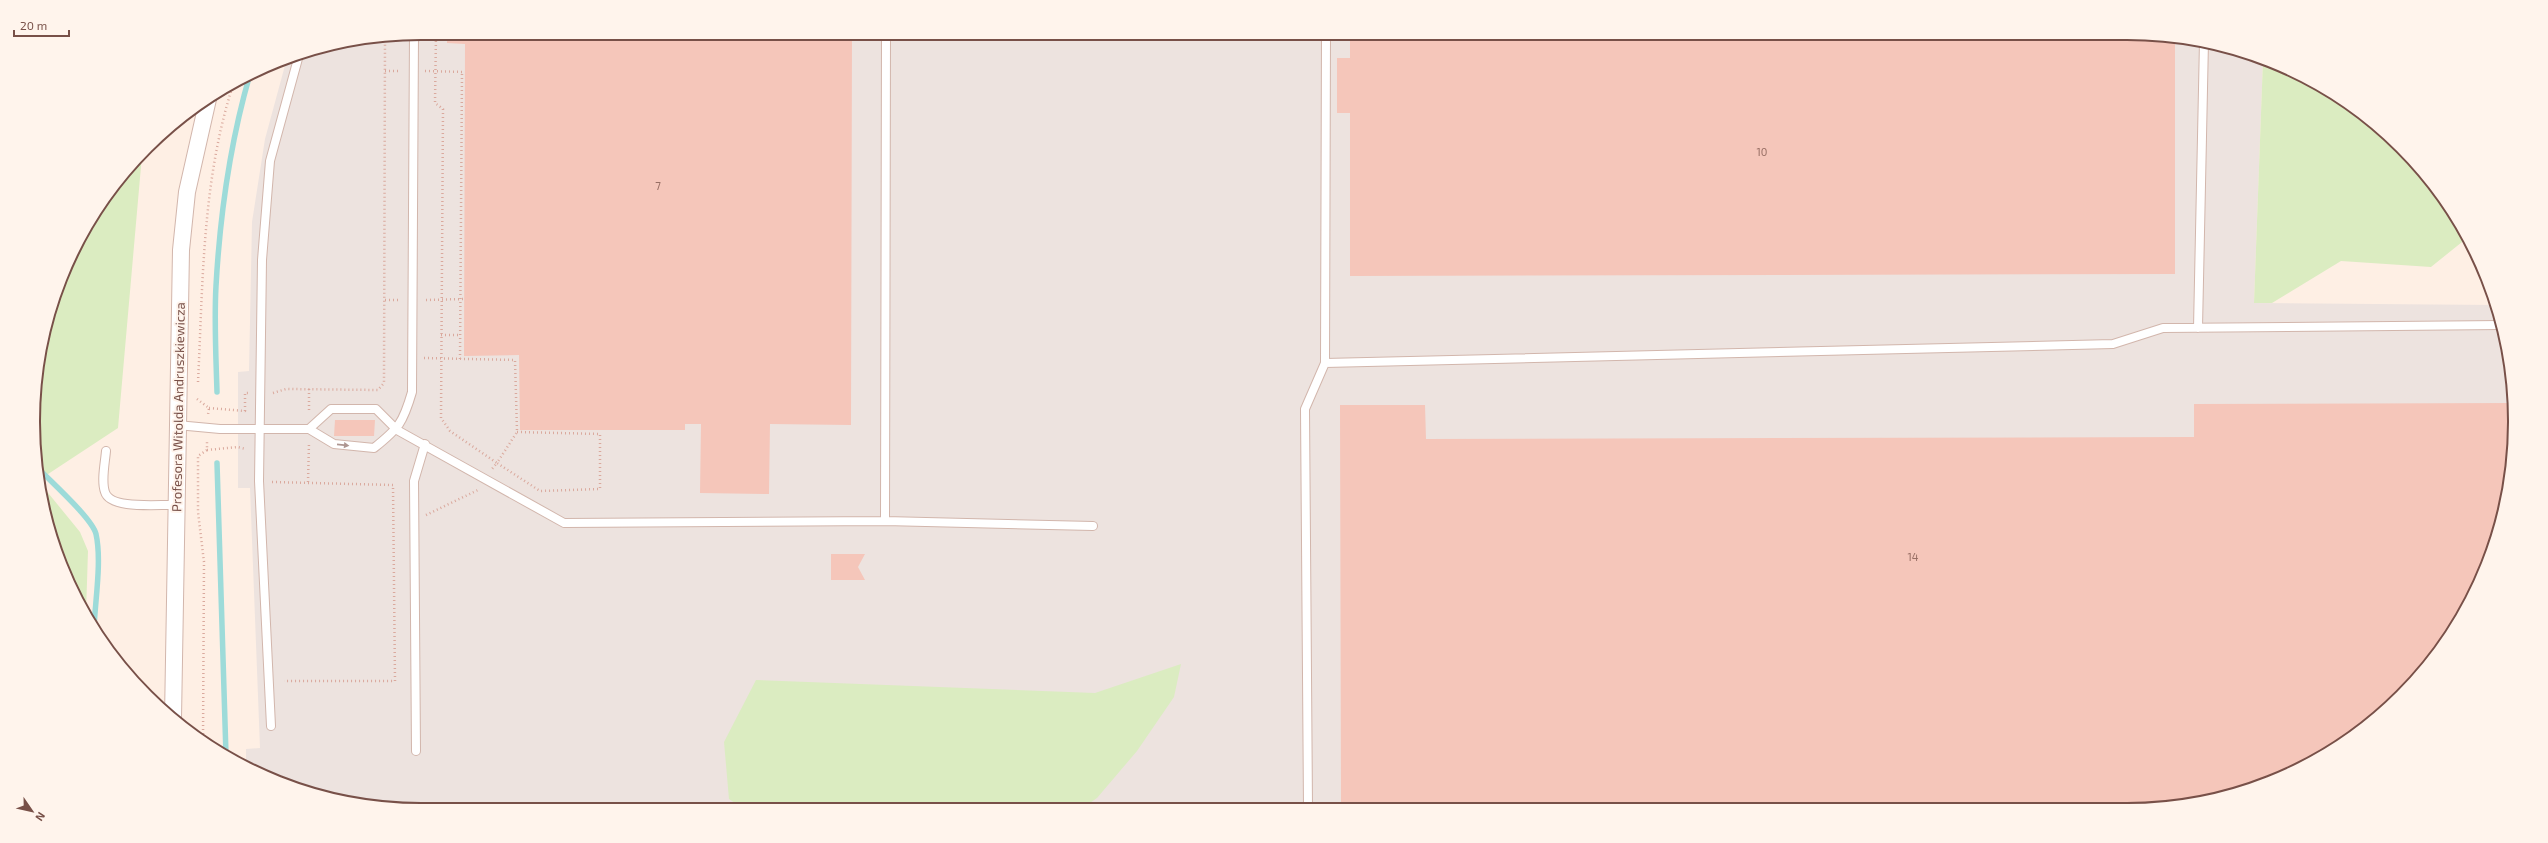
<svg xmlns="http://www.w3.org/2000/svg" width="2548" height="843" font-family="'Exo 2',sans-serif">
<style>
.industrial{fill:#ede3df}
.green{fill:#dbecc1}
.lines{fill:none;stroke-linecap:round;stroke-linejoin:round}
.stream{stroke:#9ddbd9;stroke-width:5.5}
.building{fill:#f5c6ba}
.service-casing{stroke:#d2b6ac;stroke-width:10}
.minor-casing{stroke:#d2b6ac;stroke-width:18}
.path{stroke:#daa99d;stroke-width:2.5;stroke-dasharray:1 3;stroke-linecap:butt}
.service{stroke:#fff;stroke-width:8}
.minor{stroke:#fff;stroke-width:16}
.oneway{fill:#ae9691}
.labels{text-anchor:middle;stroke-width:4;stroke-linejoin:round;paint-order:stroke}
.number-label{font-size:11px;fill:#976e64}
.street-label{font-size:13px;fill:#785048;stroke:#fff4ec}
.rim{fill:none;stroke:#785048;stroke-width:2}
</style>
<rect width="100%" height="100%" fill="#feefe4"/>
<path class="industrial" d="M422,33H2126L2203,41L2263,59L2254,303L2495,305L2508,346L2515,422L2507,498L2463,616L2401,696L2299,770L2177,807L422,810L345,802L273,781L246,766V749L260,748L250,488H238V372L249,371L252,222L265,139L287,58L346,40Z"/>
<path class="green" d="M2263,59L2275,63L2343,99L2373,128C2390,128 2438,189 2449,205C2456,215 2461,227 2467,238L2431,267L2341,261L2272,303H2254Z
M142,155L118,428L39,480C24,388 44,296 93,217C100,206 106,194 114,184C123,174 133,164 142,155Z
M40,483L80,532L88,551L86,613C61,567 48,536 40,483Z
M1181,664L1174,697L1137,751L1097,798L1081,809H1025L1004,804L946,805L939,809H744L729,799L724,742L756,680L1095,693Z"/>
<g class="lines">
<path class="stream" d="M217,392C216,357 214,321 216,286C220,214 230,143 250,74
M217,463L226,755
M37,467C50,481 92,518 96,534C102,561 95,601 94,629"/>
</g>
<path class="building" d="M447,33H852L851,425L770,424L769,494L700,493L701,424H685V430H520L519,355L464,356L465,44L447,43Z
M1350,33H2126L2175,38V274L1350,276V113H1337V58H1350Z
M2513,403L2515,422L2507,498L2463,616L2401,696L2299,770L2177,807L1341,808L1340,405H1425L1426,439L2194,437V404Z
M335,420H375L374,436H334Z
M831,554H865L858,567L865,580H831Z"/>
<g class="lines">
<g class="service-casing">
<path id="service" d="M2198,328L2204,41
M1325,363L2113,344L2163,328L2501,325
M177,425L220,429H309L334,444L374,448C399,428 403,423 412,392L414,34
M309,429L331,409H376L397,430L564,523L885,521L1093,526
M106,451C105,463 101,481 105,492C110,510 160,504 176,505
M885,521L886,33
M271,726L259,481L262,260L270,161L299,55
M416,751L414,481L425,444
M1308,808L1305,409L1325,363L1326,33"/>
</g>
<g class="minor-casing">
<path id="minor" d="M173,718L181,250L187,192L208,99"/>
</g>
<path class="path" d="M436,33L435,103L443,109L441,418L450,431L497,463L492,469
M385,71H400
M425,71L465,72
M385,300H401
M426,300L464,299
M441,335H460
M424,358L515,360L517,431
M460,359L462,72
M198,382C203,282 202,178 234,82
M273,393L286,389L378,390L384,383L385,37
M197,399L209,408L208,415
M209,408L245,411V393H248
M309,410V389
M517,432L600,434V489L540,491L497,463Z
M207,450L238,447L246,449
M272,482L393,485L395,681H284
M308,482L309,443
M426,515L478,490
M203,742L204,562L198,512V456L207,450V440"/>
<use href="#service" class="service"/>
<use href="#minor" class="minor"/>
</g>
<defs><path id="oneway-solid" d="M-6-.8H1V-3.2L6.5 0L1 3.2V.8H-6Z"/></defs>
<use class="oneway" href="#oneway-solid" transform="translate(343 445) rotate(6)"/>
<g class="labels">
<g class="number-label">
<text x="1762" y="156">10</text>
<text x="658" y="190">7</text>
<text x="1913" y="561">14</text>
</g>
<g class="street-label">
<text transform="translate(178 407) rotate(-89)" y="5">Profesora Witolda Andruszkiewicza</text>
</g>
</g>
<path d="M0 0H2548V843H0ZM421 40H2127A381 381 0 0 1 2508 421V422A381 381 0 0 1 2127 803H421A381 381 0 0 1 40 422V421A381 381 0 0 1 421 40Z" fill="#fff4ec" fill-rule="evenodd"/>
<path class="rim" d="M421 40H2127A381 381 0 0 1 2508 421V422A381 381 0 0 1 2127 803H421A381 381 0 0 1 40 422V421A381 381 0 0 1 421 40Z"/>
<g transform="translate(32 811) rotate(124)" stroke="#fff4ec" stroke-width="3" paint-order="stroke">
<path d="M0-3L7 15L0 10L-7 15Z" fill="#785048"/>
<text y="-6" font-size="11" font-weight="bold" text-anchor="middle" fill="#785048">N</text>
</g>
<path d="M14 30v6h55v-6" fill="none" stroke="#785048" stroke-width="2"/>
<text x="20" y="30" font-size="12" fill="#785048" stroke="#fff4ec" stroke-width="3" paint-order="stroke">20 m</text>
</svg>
